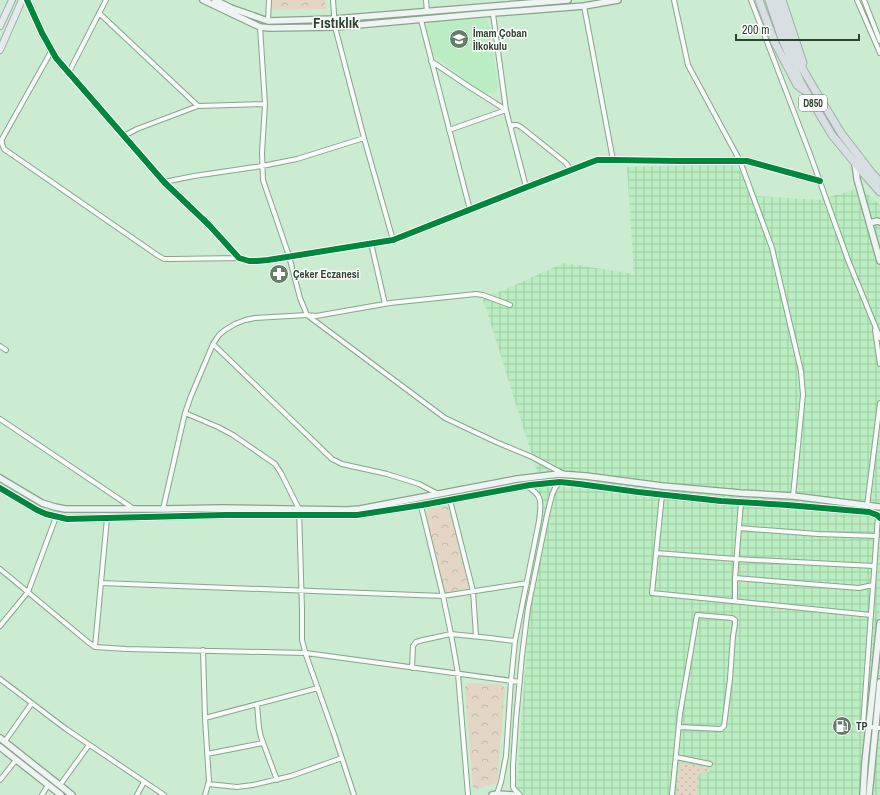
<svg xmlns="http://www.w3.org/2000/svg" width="880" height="795" font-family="'Archivo Narrow',sans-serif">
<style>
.built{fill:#baedc1}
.industrial{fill:url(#industrial-grid)}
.grass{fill:url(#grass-dots)}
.forest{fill:url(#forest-crowns)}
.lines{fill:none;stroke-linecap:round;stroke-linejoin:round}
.street-casing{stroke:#8ba38e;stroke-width:6}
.secondary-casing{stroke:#8ba38e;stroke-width:8}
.primary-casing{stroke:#9db1ab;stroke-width:8}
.highway-casing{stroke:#9db1ab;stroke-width:9}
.street{stroke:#f7fcf8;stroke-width:4}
.secondary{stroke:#eef4f2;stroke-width:5.5}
.primary{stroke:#e4eaeb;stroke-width:6}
.highway{stroke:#d8dfe2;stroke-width:7}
.cycleway-casing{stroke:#fff;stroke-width:8}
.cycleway{stroke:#00873e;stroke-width:6}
.labels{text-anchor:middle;stroke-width:3;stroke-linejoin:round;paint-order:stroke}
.shield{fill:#fff;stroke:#6b7c6d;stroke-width:1}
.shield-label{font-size:10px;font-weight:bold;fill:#2c442f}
.poi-label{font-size:11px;font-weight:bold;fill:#2c442f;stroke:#fff;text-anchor:start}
.district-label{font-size:15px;font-weight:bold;fill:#2c442f;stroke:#fff}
</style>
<defs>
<pattern id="industrial-grid" width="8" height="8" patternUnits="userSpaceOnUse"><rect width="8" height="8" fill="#baedc1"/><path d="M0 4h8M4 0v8" fill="none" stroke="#a0cca6"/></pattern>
<pattern id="grass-dots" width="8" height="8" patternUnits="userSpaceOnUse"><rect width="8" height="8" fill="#e3d6c5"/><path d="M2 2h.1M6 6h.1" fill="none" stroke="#c3b9aa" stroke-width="1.8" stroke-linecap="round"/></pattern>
<pattern id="forest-crowns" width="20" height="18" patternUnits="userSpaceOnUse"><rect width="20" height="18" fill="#e3d6c5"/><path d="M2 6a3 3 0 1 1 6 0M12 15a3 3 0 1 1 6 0" fill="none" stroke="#c3b9aa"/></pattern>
</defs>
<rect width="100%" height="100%" fill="#cbecd0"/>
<path class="built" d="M485,18L488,20L498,87L496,91L494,93H484L480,92L443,62L438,60L432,53L424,25L426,23Z"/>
<path class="industrial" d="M735,164L757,196L819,200L860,188L880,205V795H516L539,478L483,299L564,263L634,274L627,167Z"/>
<path class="grass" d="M680,762L709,768V772L699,774L697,795H676Z"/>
<path class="forest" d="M272,0H325L326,9L271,10Z
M448,506L469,588L445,594L425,516L429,508Z
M468,683L501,684L505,688L497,783L476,789L473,788L465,687Z"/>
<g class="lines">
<g class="street-casing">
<path id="street" d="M27,0L42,33L56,58L164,182L209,225L239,258L249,261H257L268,260L393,240L522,189L597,160H613L679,161H747L820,181
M333,0L335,27L364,138L393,240
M426,0L427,12
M674,0L688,65L740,161L772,248L801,371L803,395L793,496
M751,0L810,154L848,260L880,338
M857,0L880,53
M864,0L880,41
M584,6L613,160
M99,13L198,106L265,104
M493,14L506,110L526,187
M421,20L470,210
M268,21L269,0
M260,27L265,104L262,153L263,180L289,256L300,298L307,315L445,418L496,442L532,457L562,473
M52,50L2,139V144L4,149L157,255L164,259H172L239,258
M431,61L468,86L506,110
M69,72L106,0
M511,128L513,125H517L521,127L566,163L571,170
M449,130L506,110
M124,136L137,129L198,106
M164,182L194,176L262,166L297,159L364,138
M371,243L385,304
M875,330L880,364
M213,344L332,459L342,464L387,474L419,484L438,494
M0,346L6,350
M185,413L218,427L233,435L275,464L281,473L299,509L302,610V640L306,655L334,734L354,795
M0,419L134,509
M662,495L652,593L871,615
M450,500L473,591L476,636
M421,506L443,596L451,634L458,674L468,795
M867,506L880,403
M163,509L185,413L191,396L213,344L219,335L225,330L235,324L245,320L255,318L307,315L316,316L390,303L476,294L483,295L510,305
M878,516L863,725L869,727L880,728
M739,528L818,534L877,536
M656,553L736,559L874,566
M0,569L88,642L95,647L126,649L306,653L520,682
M735,578L859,588L873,585
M101,583L443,596L527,583
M735,601V578L741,502
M0,626L28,592L56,517
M95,647L107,518
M203,650L205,718L209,781L205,795
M412,668L413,646L416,642L423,640L451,634L490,638L515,641
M0,679L66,729L164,795
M257,704L259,728L261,737L277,780
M205,718L318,688
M5,741L32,703
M207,754L263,743
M676,757L710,764
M0,780L16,760
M208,784L237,787L253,785L291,776L342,758
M60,785L89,745
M497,794L501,782L506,756L511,681L515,641L539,521C541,504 544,495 526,486
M42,795L48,785
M137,795L144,782
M520,795L514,789L513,787V766L516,720L522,656L528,608L547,515L552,495L555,488L560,482
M672,795L680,714L697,615L732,618L735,620V624L733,636L730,679L724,726L721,729L679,727"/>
</g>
<g class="secondary-casing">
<path id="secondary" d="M203,0L260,27L270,28L335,27L481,14L584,6L618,0
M215,0L231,8L268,21L334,19L568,0
M855,164L857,179L880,261
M870,223L877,221L880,222
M0,478L42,503L55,507L65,509H163L222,508L347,510L360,509L517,479L559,474L586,476L662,486L740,493L793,496L880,507
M0,488L37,510L46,514L67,519L225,515H357L422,505L530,485L560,482L579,484L638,492L721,501L787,505L869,512L877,515L880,518
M0,738L72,795
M0,747L61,795
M492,795L497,794L514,795
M863,795L865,762L880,623
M869,795L880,682"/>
</g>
<g class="primary-casing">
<path id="primary" d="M0,26L12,0
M0,50L22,0"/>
</g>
<g class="highway-casing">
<path id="highway" d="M759,0L775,43L797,85L802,89
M769,0L781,36L801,83L832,135L865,175L880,192
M775,0L792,50L809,80L841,133L871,172L880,182
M782,0L803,63"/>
</g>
<use href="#street" class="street"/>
<use href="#secondary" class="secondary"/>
<use href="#primary" class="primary"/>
<use href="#highway" class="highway"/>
<g class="cycleway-casing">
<path id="cycleway" d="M27,0L42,33L56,58L164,182L209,225L239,258L249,261H257L268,260L393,240L522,189L597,160H613L679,161H747L820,181
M0,488L37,510L46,514L67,519L225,515H357L422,505L530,485L560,482L579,484L638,492L721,501L787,505L869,512L877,515L880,518"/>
</g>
<use href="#cycleway" class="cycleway"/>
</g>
<defs>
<g id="school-disc" transform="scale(1)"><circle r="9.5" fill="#647f67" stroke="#fff"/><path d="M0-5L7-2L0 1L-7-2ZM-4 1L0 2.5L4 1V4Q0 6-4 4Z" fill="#fff"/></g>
<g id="pharmacy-disc" transform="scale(1)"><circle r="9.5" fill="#647f67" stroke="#fff"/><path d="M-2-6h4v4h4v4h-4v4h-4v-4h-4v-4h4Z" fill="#fff"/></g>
<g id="fuel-disc" transform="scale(1)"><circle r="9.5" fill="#647f67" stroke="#fff"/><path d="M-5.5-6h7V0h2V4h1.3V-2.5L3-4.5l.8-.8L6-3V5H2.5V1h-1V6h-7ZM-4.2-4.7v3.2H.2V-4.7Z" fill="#fff"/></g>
</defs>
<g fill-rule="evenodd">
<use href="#school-disc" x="459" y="39"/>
<use href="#pharmacy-disc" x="279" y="274"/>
<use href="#fuel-disc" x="842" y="726"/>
</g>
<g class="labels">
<rect class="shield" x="799" y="95" width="28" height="16" rx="3"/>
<g class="shield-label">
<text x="813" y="107">D850</text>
</g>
<g class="poi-label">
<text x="473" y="37">İmam Çoban<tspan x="473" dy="13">İlkokulu</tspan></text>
<text x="293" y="278">Çeker Eczanesi</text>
<text x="856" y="730">TP</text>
</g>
<g class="district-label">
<text x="336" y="28">Fıstıklık</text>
</g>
</g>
<path d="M736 34v6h123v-6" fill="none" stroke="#2c442f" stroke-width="2"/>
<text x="742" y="34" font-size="12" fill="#2c442f" stroke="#ffffff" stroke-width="3" paint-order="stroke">200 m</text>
</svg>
